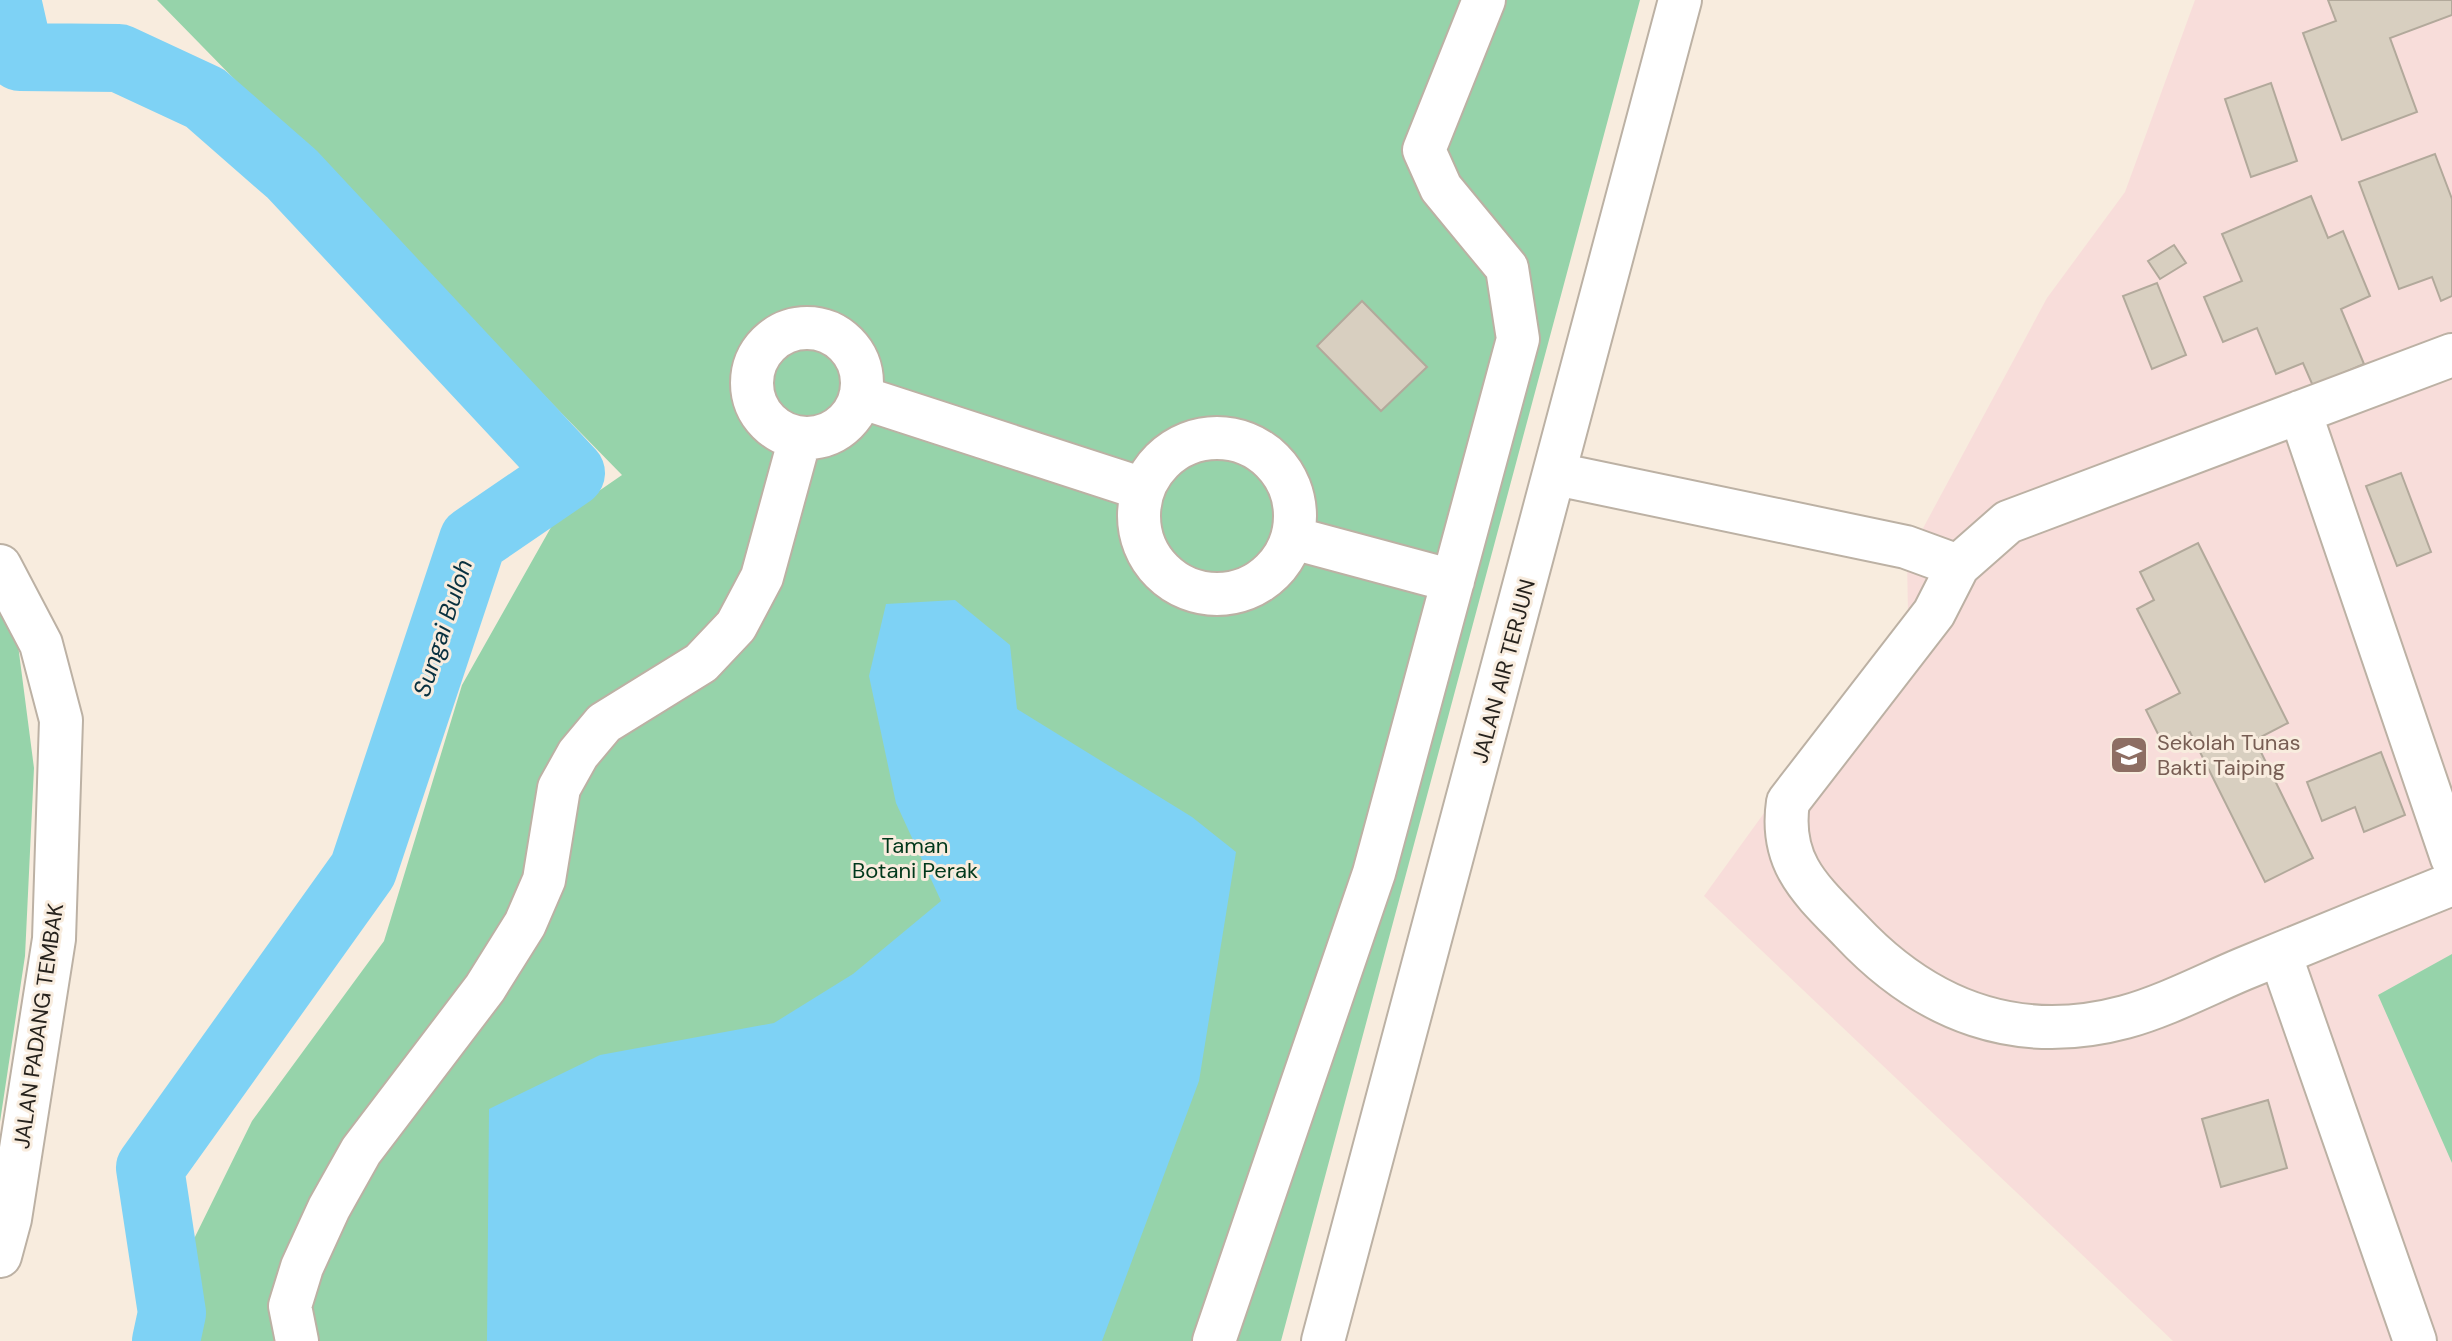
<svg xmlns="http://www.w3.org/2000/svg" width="2452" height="1341" font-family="'DM Sans',sans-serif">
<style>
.education{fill:#f8ddda}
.green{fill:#96d3aa}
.water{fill:#7ed2f5}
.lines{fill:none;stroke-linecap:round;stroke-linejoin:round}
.river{stroke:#7ed2f5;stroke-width:68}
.building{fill:#d8cfc0;stroke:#b2a99b;stroke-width:2}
.minor-casing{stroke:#bcb1a4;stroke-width:46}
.minor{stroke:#fff;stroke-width:42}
.labels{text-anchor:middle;stroke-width:6;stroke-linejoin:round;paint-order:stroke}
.street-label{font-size:22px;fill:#26221d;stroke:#f8ecde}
.education-label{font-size:22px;fill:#785e54;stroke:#f8ecde;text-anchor:start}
.park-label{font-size:22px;fill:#00381b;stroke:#f8ecde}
.water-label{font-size:24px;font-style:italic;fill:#07303f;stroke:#f8ecde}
</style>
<rect width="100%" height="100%" fill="#f8ecde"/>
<path class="education" d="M2195,0H2452V1341H2173L1704,896L1908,614L1907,558L2047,298L2125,192Z"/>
<path class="green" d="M157,0H1640L1281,1341H199L190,1247L252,1121L384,941L462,685L554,522L622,475Z
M0,609L18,645L34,768L25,956L0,1122Z
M2452,954V1163L2378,995Z"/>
<path class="water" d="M955,600L1010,645L1017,709L1192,817L1236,852L1199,1081L1102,1341H487L489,1109L600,1055L774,1023L853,974L941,901L896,803L869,676L886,604Z"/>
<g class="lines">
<path class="river" d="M7,0L20,57L119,58L205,98L292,174L571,473L473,540L363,870L150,1168L172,1313L166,1341"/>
</g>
<path class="building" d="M2328,0H2452V15L2390,38L2417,112L2342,140L2303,33L2336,21Z
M2271,83L2297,161L2251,177L2225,99Z
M2435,154L2452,199V296L2441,301L2432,277L2399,289L2359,182Z
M2311,196L2328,238L2343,231L2370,296L2341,309L2364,364L2313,386L2303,363L2276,374L2257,328L2223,342L2204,297L2242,281L2222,234Z
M2174,245L2186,263L2160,279L2148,261Z
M2157,283L2186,355L2152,369L2123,296Z
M1362,301L1427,367L1381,411L1317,346Z
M2401,473L2431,552L2397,566L2366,486Z
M2198,543L2288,723L2255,740L2313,858L2265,882L2190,732L2164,746L2146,710L2180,693L2137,609L2154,600L2140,572Z
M2381,752L2405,815L2364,832L2355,807L2322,821L2307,782Z
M2268,1100L2287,1168L2221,1187L2202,1119Z"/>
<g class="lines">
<g class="minor-casing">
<path id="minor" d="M752 383a55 55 0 1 1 110 0a55 55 0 1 1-110 0Z
M860,397L1143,489
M2300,412L2452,858
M1139 516a78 78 0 1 1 156 0a78 78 0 1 1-156 0Z
M1556,474L1906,547L1958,566L2008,522L2452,355
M1293,538L1453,581
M0,566L41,644L61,720L54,939L10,1219L0,1256
M1958,566L1934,613L1788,802C1779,863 1811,890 1851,931C1926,1011 2017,1046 2125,1017C2165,1006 2205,985 2243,969C2313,940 2382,912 2452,884
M2280,954L2415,1341
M297,1341L290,1306L302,1267L329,1208L361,1151L485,988L525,924L544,880L559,788L578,754L604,723L701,663L736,626L762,577L800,438
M1214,1341L1374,873L1518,339L1507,268L1441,188L1424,150L1484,0
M1323,1341L1680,0"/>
</g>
<use href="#minor" class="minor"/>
</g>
<defs>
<g id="school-square" transform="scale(2)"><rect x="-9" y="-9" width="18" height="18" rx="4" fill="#8d6e63" stroke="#f8ecde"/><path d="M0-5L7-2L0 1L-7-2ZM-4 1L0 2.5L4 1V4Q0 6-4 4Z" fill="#fff"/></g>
</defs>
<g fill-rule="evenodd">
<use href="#school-square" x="2129" y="755"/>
</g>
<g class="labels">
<g class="street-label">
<text transform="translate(1503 671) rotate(-75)" y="8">JALAN AIR TERJUN</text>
<text transform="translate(38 1026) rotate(-82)" y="8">JALAN PADANG TEMBAK</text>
</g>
<g class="education-label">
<text x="2157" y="750">Sekolah Tunas<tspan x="2157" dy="25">Bakti Taiping</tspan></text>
</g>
<g class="park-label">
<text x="915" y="853">Taman<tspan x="915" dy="25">Botani Perak</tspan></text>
</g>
<g class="water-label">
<text transform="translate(443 628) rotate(-72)" y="8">Sungai Buloh</text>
</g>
</g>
</svg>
